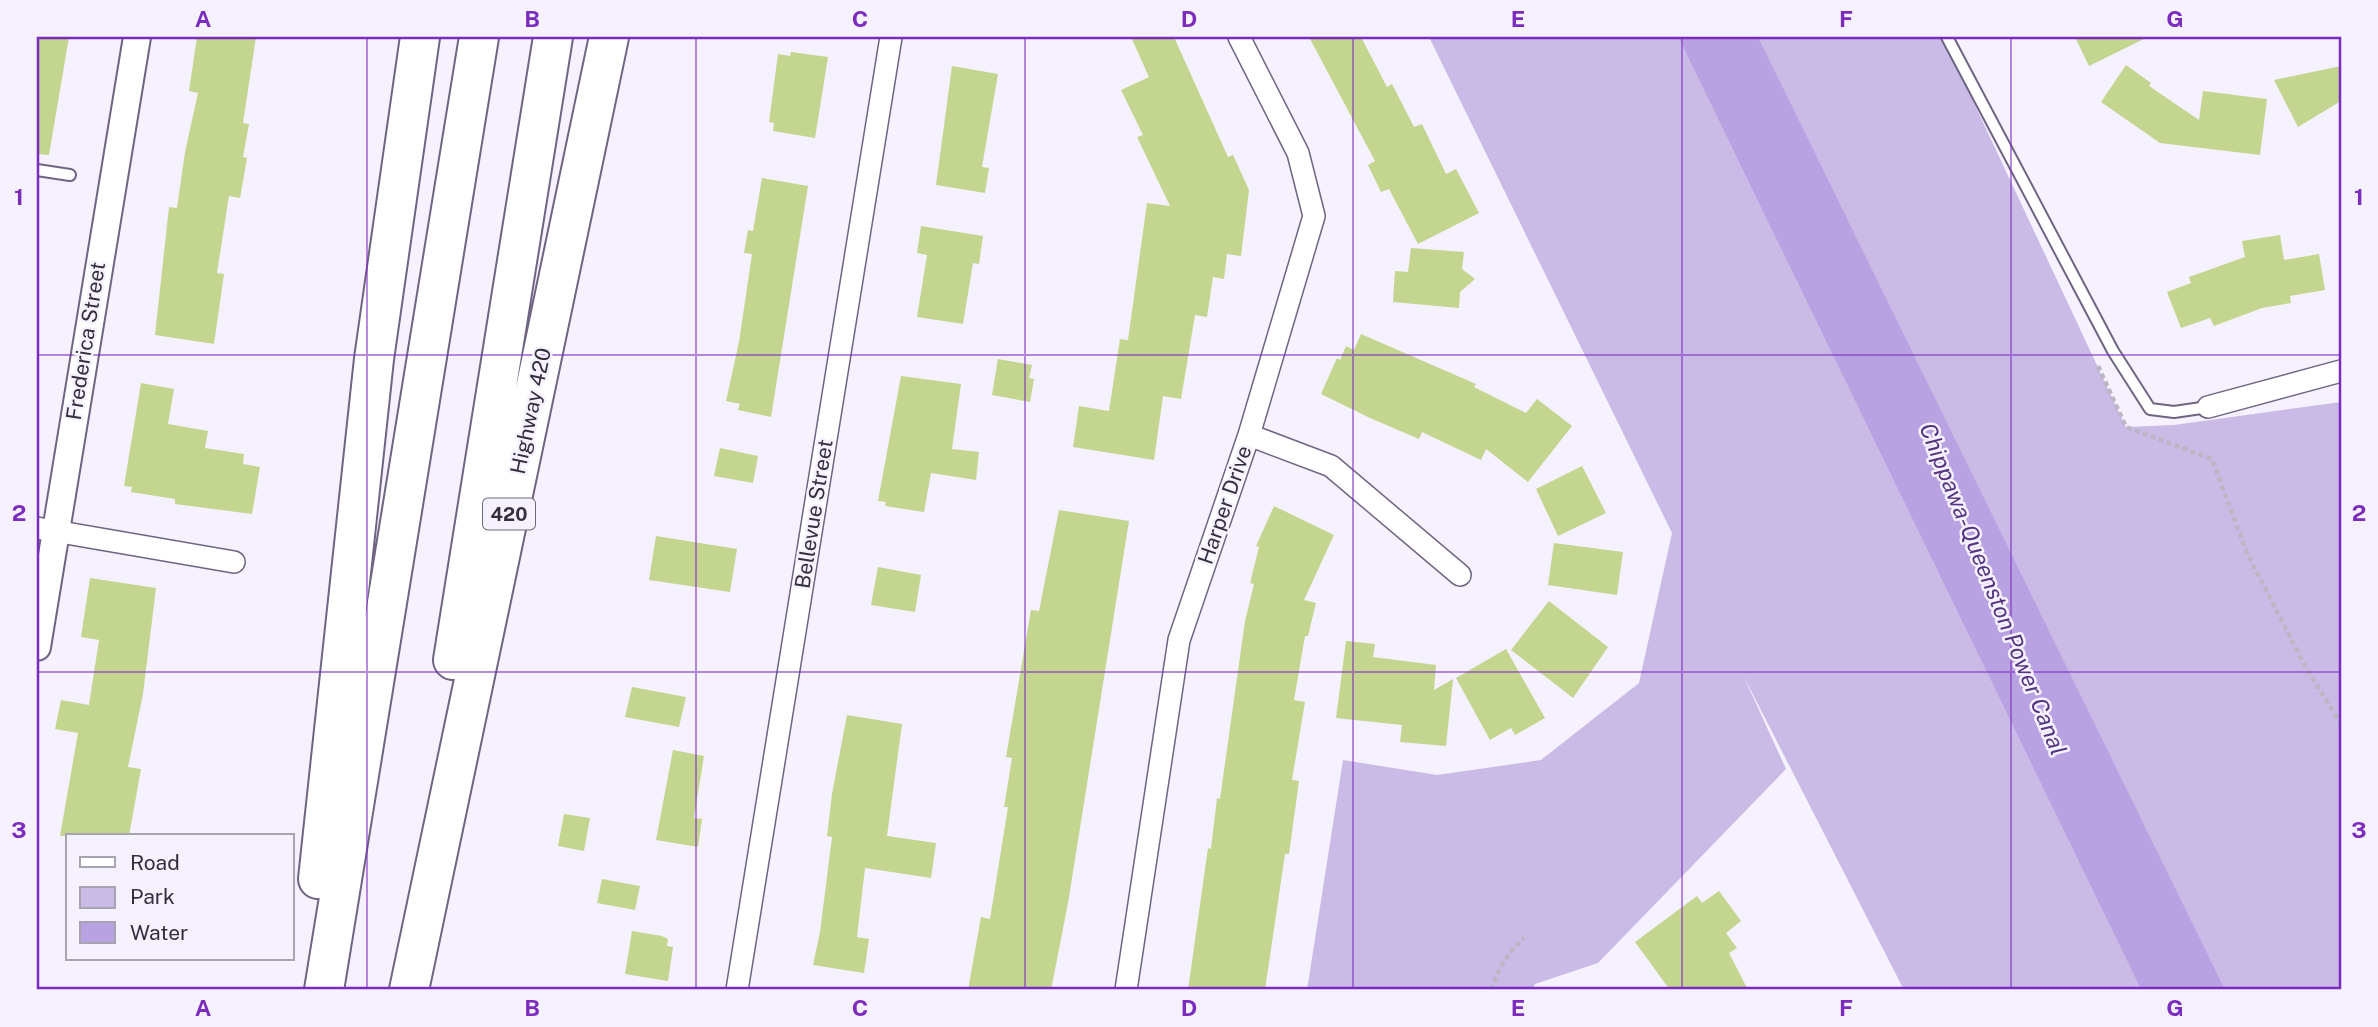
<svg xmlns="http://www.w3.org/2000/svg" width="2378" height="1027" font-family="'Public Sans',sans-serif">
<style>
.green{fill:#c9bae6}
.water{fill:#b9a2e2}
.building{fill:#c3d58f}
.lines{fill:none;stroke-linecap:round;stroke-linejoin:round}
.service-casing{stroke:#6f6482;stroke-width:14}
.minor-casing{stroke:#6f6482;stroke-width:24}
.tertiary-casing{stroke:#6f6482;stroke-width:30}
.motorway-casing{stroke:#6f6482;stroke-width:42}
.path{stroke:#bbb6c4;stroke-width:4.5;stroke-dasharray:5 3.5;stroke-linecap:butt}
.service{stroke:#fff;stroke-width:10}
.minor{stroke:#fff;stroke-width:21}
.tertiary{stroke:#fff;stroke-width:26}
.motorway{stroke:#fff;stroke-width:38}
.grid{fill:none;stroke:#7b2cbf;stroke-width:2;stroke-opacity:0.55}
.labels{text-anchor:middle;stroke-width:5;stroke-linejoin:round;paint-order:stroke}
.shield{fill:#f6f1ff;stroke:#6e6876;stroke-width:2}
.shield-label{font-size:19px;font-weight:bold;fill:#332e3b}
.street-label{font-size:21px;fill:#332e3b;stroke:#f6f1ff}
.water-label{font-size:23px;font-style:italic;fill:#543480;stroke:#f6f1ff}
.neatline{fill:none;stroke:#7b2cbf;stroke-width:2.5}
.grid-label{font-size:23px;text-anchor:middle;font-weight:bold;fill:#7b2cbf}
</style>
<rect width="100%" height="100%" fill="#f6f1ff"/>
<path class="green" d="M1429,37H1678L2141,990H1904L1743,675L1786,769L1598,963L1535,984L1532,990H1307L1343,760L1437,775L1541,760L1639,683L1672,533Z
M1757,37H1943L2126,427L2174,425L2341,402V990H2223Z"/>
<path class="water" d="M1678,37H1758L2225,990H2141Z"/>
<path class="building" d="M37,37H69L49,155L37,154Z
M197,37H256L243,123L249,124L243,157L247,158L240,198L229,196L217,273L224,274L214,344L155,335L169,207L177,208L185,152L198,93L189,91Z
M1131,37H1174L1228,157L1233,155L1249,190L1241,256L1227,254L1224,279L1213,277L1207,317L1195,315L1181,399L1163,396L1154,460L1073,447L1079,406L1109,411L1120,339L1128,340L1147,203L1170,206L1137,137L1143,135L1121,90L1149,77Z
M1309,37H1361L1387,87L1392,84L1414,127L1422,124L1446,174L1456,169L1479,213L1418,244L1389,189L1381,192L1368,165L1375,161Z
M2075,37H2148L2089,66Z
M791,52L828,57L815,138L773,131L774,123L769,122L778,54L790,56Z
M2126,65L2151,83L2149,86L2199,120L2203,91L2267,99L2260,155L2160,143L2101,102Z
M952,66L998,74L982,167L989,168L985,193L936,185Z
M2341,66V101L2298,127L2274,80Z
M762,178L808,186L771,417L738,410L740,404L726,401L739,342L752,254L744,253L748,230L753,231Z
M921,226L983,236L979,264L973,263L963,324L917,317L927,255L917,253Z
M2280,235L2284,260L2319,254L2325,290L2290,296L2291,303L2262,308L2214,326L2210,318L2181,328L2167,292L2191,283L2189,277L2245,257L2242,241Z
M1411,248L1464,252L1462,269L1475,279L1460,292L1459,308L1393,302L1395,271L1408,272Z
M1361,334L1476,384L1474,387L1526,413L1537,399L1572,426L1528,482L1486,449L1481,460L1422,432L1419,439L1370,418L1321,394L1337,358L1340,360L1346,346L1354,350Z
M998,359L1032,365L1029,378L1034,379L1030,402L992,395Z
M901,376L961,384L952,449L979,452L976,480L931,473L924,512L885,506L886,502L878,501Z
M141,383L174,389L168,424L208,431L205,448L244,454L243,464L260,467L252,514L175,504V499L131,492L132,487L124,486Z
M720,448L758,456L753,483L714,476Z
M1582,466L1606,513L1558,536L1536,489Z
M1274,506L1334,535L1304,600L1316,603L1308,636H1305L1294,700L1305,702L1292,780L1299,781L1289,854H1285L1265,990H1188L1208,848L1211,849L1217,798L1220,799L1245,621L1254,584L1250,583L1259,547L1256,546Z
M1059,510L1129,521L1068,903L1051,990H968L981,917L990,919L1008,807H1004L1012,758L1006,757L1031,610L1039,611Z
M656,536L737,549L730,592L649,580Z
M1554,543L1623,552L1617,595L1548,585Z
M878,567L921,575L915,612L871,605Z
M90,578L156,588L143,694L128,767L141,769L129,836H60L78,733L55,729L61,700L89,705L99,640L81,637Z
M1549,601L1608,647L1573,698L1511,650Z
M1346,641L1375,644L1373,657L1436,665L1434,690L1453,679L1446,746L1400,742L1402,725L1336,718Z
M1506,649L1545,718L1515,735L1511,728L1490,740L1456,678Z
M632,687L686,697L679,727L625,717Z
M847,715L902,724L887,836L936,843L931,878L865,868L857,937L869,939L864,973L813,965L820,932L832,837L827,836L832,794Z
M673,750L704,756L694,818L702,819L698,847L656,840Z
M564,814L590,818L584,851L558,846Z
M602,879L640,886L635,910L597,903Z
M1719,891L1741,921L1726,933L1737,948L1729,953L1748,990H1670L1635,942L1697,896L1702,903Z
M632,931L662,936L668,939L667,946L673,947L668,981L625,974Z"/>
<g class="lines">
<g class="service-casing">
<path id="service" d="M1947,37L2113,351L2150,409L2174,412L2208,407
M37,170L70,175"/>
</g>
<g class="minor-casing">
<path id="minor" d="M2208,407L2341,371
M1249,435L1331,466L1460,575
M37,528L234,562
M737,990L891,37
M1126,990L1179,640L1249,435L1314,216L1298,153L1239,37"/>
</g>
<g class="tertiary-casing">
<path id="tertiary" d="M37,647L137,37"/>
</g>
<g class="motorway-casing">
<path id="motorway" d="M453,660L553,37
M318,879L374,359L420,37
M324,990L479,37
M409,990L609,37"/>
</g>
<path class="path" d="M2098,366L2126,427L2212,459L2247,553L2306,668L2341,724
M1492,990C1497,970 1508,952 1524,938"/>
<use href="#service" class="service"/>
<use href="#minor" class="minor"/>
<use href="#tertiary" class="tertiary"/>
<use href="#motorway" class="motorway"/>
</g>
<path class="grid" d="M367,37V990M696,37V990M1025,37V990M1353,37V990M1682,37V990M2011,37V990M37,355H2341M37,672H2341"/>
<g class="labels">
<rect class="shield" x="483" y="498.5" width="52" height="31" rx="5"/>
<g class="shield-label">
<text x="509" y="521">420</text>
</g>
<g class="street-label">
<text transform="translate(86 341) rotate(-81)" y="7">Frederica Street</text>
<text transform="translate(531 411) rotate(-78)" y="7">Highway 420</text>
<text transform="translate(1225 505) rotate(-71)" y="7">Harper Drive</text>
<text transform="translate(814 514) rotate(-81)" y="7">Bellevue Street</text>
</g>
<g class="water-label">
<text transform="translate(1993 589) rotate(68)" y="8">Chippawa-Queenston Power Canal</text>
</g>
</g>
<rect width="2378" height="1027" fill="none" stroke="#f6f1ff" stroke-width="77"/>
<rect x="66" y="834" width="228" height="126" fill="#f6f1ff" stroke="#a8a3b1" stroke-width="2"/>
<rect x="80" y="857" width="35" height="10" fill="#ffffff" stroke="#a8a3b1" stroke-width="2"/>
<text x="130" y="870" font-size="21" fill="#332e3b">Road</text>
<rect x="80" y="887" width="35" height="21" fill="#c9bae6" stroke="#a8a3b1" stroke-width="2"/>
<text x="130" y="904" font-size="21" fill="#332e3b">Park</text>
<rect x="80" y="922" width="35" height="21" fill="#b9a2e2" stroke="#a8a3b1" stroke-width="2"/>
<text x="130" y="940" font-size="21" fill="#332e3b">Water</text>
<rect x="38" y="38" width="2302" height="950" class="neatline"/>
<g class="grid-label">
<text x="203" y="27">A</text>
<text x="532" y="27">B</text>
<text x="860" y="27">C</text>
<text x="1189" y="27">D</text>
<text x="1518" y="27">E</text>
<text x="1846" y="27">F</text>
<text x="2175" y="27">G</text>
<text x="19" y="205">1</text>
<text x="2359" y="205">1</text>
<text x="19" y="521">2</text>
<text x="2359" y="521">2</text>
<text x="19" y="838">3</text>
<text x="2359" y="838">3</text>
<text x="203" y="1016">A</text>
<text x="532" y="1016">B</text>
<text x="860" y="1016">C</text>
<text x="1189" y="1016">D</text>
<text x="1518" y="1016">E</text>
<text x="1846" y="1016">F</text>
<text x="2175" y="1016">G</text>
</g>
</svg>
